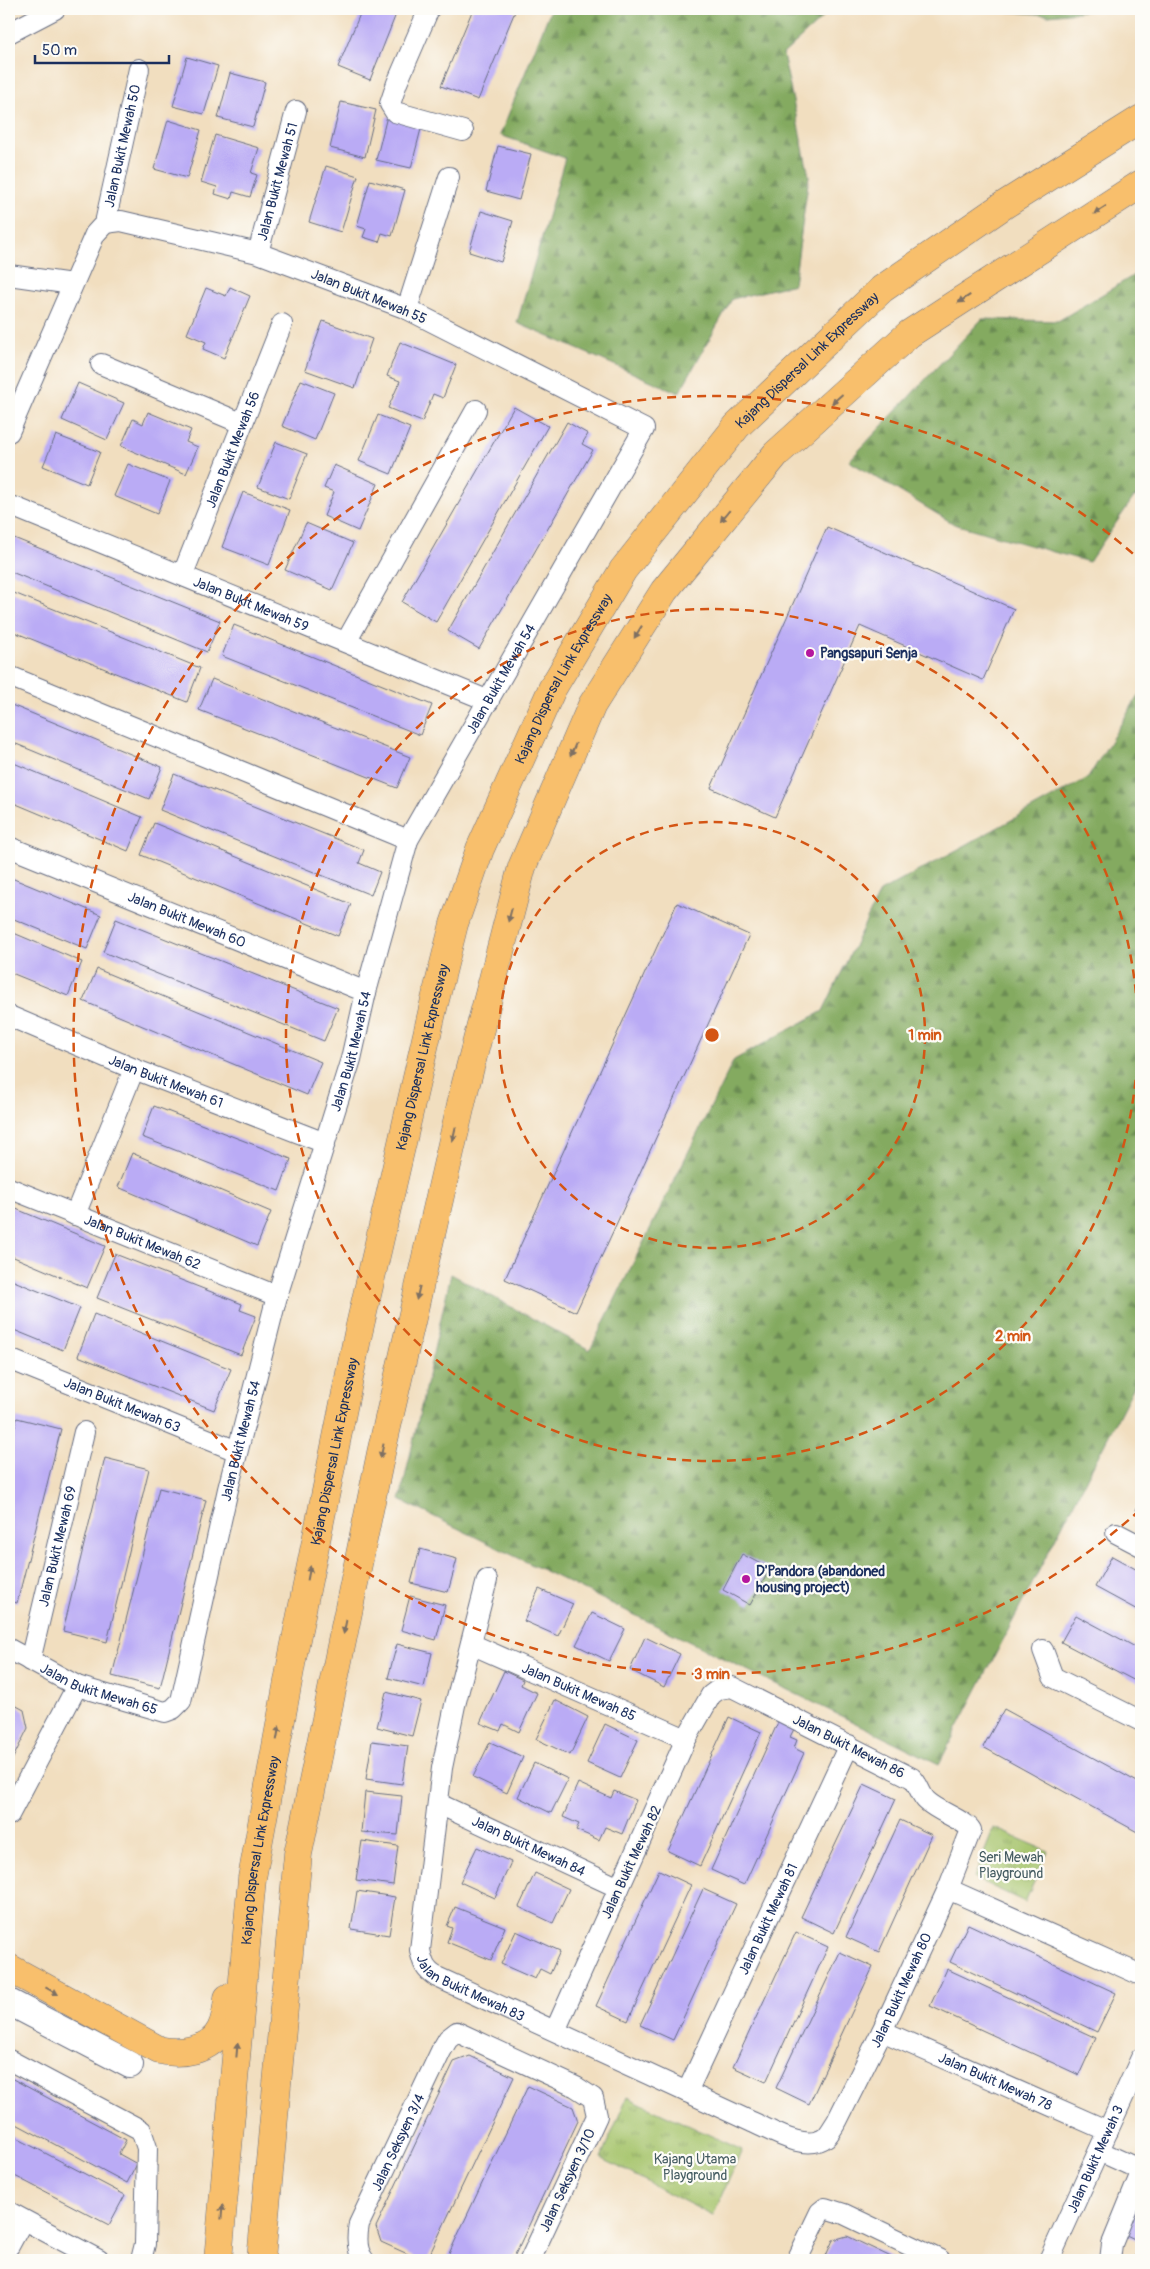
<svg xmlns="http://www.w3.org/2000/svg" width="1150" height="2269" font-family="Pangolin,sans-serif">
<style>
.forest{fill:url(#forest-firs);stroke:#506c5f}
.park{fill:url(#park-tufts);stroke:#607a65}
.building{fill:#baabf5}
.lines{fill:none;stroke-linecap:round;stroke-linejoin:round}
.minor-casing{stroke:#666c80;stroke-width:22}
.tertiary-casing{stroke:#666c80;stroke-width:28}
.motorway-casing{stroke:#666c80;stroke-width:29}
.minor{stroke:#fff;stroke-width:20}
.tertiary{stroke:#fff;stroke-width:26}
.motorway{stroke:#f8bf6c;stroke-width:28}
.oneway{fill:#7e7064}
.ring{fill:none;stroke:#d45514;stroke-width:2.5;stroke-dasharray:9 6}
.poi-dot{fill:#b5179e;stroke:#fdfcf7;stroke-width:2}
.labels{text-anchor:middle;stroke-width:4.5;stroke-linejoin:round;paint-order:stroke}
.street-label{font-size:14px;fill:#1b2f5e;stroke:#fdfcf7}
.poi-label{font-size:14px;font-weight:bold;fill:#1b2f5e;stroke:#fdfcf7;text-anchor:start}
.park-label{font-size:14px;fill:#455c62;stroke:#fdfcf7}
.centre{fill:#d45514;stroke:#fdfcf7;stroke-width:2.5}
.ring-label{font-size:15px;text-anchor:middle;font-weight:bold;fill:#d45514;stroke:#fdfcf7;stroke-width:4.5;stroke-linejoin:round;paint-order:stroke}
</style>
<defs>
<pattern id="forest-firs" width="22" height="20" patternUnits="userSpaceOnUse" patternTransform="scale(1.25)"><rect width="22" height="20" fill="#84aa60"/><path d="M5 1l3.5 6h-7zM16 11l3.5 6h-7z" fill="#6b8b52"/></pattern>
<pattern id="park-tufts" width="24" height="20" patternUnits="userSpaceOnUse" patternTransform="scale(1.25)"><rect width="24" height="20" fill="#a6c46c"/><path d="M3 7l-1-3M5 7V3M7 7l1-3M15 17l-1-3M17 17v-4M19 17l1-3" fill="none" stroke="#86a05c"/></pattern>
</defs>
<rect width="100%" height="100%" fill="#fdfcf7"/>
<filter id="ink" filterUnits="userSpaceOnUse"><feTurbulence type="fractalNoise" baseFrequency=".02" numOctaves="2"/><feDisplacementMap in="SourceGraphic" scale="10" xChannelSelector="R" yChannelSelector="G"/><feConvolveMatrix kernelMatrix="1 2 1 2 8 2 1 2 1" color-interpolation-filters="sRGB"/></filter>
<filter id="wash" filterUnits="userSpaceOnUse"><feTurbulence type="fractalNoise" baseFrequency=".0096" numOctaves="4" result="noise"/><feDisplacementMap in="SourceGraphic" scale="20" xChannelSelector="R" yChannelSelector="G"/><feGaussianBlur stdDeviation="1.12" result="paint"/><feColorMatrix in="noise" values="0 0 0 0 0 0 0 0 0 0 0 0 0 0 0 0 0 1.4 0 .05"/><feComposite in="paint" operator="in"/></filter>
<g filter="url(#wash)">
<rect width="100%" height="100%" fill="#f1debf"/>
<path class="forest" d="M551,9H832L783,54L809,176L794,284L732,299L679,393L517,323L565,158L500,135Z
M977,9H1103L1049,15Z
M1141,271V495L1134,497L1089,562L954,524L849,461L982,319L1058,321Z
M1141,691V1373L939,1764L400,1500L451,1274L590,1350L734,1060L823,1011L880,892L1088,778Z"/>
<path class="park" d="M994,1828L1048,1851L1025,1902L974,1878Z
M627,2097L742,2150L713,2216L601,2158Z"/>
<g id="blocks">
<path class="building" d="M362,9H398L370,80L338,67Z
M473,9H516L478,100L441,86Z
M187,57L218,66L204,114L173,106Z
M230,73L265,82L253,127L218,118Z
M341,102L376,110L365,157L330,148Z
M387,116L422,125L411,168L376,160Z
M168,120L201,130L187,178L154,169Z
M215,135L259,148L251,173L257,175L250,197L233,192L231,199L215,194L217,187L201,182Z
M498,146L531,154L519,200L486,191Z
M326,166L358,176L341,232L309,222Z
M370,180L405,190L392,236L382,233L379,242L363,237L366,229L357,226Z
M481,211L513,221L501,262L469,252Z
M230,287L250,296L224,358L203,349L206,342L187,334L206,288L226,296Z
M323,321L372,339L355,388L305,370Z
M400,342L456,365L443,398L433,394L422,422L388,408L400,381L387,376Z
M301,380L334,393L315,440L282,426Z
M78,383L124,403L107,440L62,420Z
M514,407L548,426L436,622L402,602Z
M148,412L191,430L186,442L198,447L186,474L121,446L133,419L143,424Z
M378,415L410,428L391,474L359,461Z
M567,422L588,434L582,444L593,450L479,649L448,631Z
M56,435L100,452L87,484L43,466Z
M276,442L307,454L289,499L258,487Z
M128,464L170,481L157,514L114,496Z
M334,465L378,484L358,531L324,516L334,492L324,488Z
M243,492L290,510L269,565L222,547Z
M306,523L353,543L332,590L285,570Z
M827,527L1014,609L983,680L860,626L775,817L711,788Z
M9,536L220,621L207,652L9,571Z
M9,591L200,668L187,702L9,630Z
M234,625L432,705L420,735L222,656Z
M212,679L410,757L397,788L199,710Z
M9,704L162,767L149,799L9,741Z
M9,761L142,817L128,851L9,801Z
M174,774L364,850L359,863L380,872L371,895L160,810Z
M154,823L351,904L338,936L141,855Z
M9,877L101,915L87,949L9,917Z
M677,903L749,935L576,1312L505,1279Z
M116,919L338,1008L324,1041L103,952Z
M9,931L82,962L68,996L9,972Z
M97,969L321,1062L307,1095L83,1001Z
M154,1106L291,1159L279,1191L142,1137Z
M132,1153L271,1212L257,1246L118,1187Z
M9,1206L105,1246L87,1288L9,1255Z
M115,1254L242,1304L240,1310L256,1316L241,1355L97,1298Z
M9,1279L80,1308L63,1350L9,1328Z
M94,1314L231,1369L214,1410L78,1356Z
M17,1418L61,1429L17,1603L9,1601V1452Z
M105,1458L149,1469L107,1642L63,1631Z
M159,1488L206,1500L160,1688L112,1676Z
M1141,1499V1513L1136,1510Z
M420,1549L457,1559L448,1592L411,1583Z
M742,1554L770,1569L750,1605L723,1590Z
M1112,1556L1141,1572V1612L1095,1587Z
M539,1589L573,1604L558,1636L524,1621Z
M410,1596L445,1605L436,1640L401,1630Z
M592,1613L625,1629L609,1661L576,1645Z
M1076,1615L1141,1650V1684L1061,1642Z
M645,1637L680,1654L664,1687L630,1670Z
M397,1644L432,1653L424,1687L388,1678Z
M504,1671L523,1680L521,1685L537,1693L519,1732L503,1724L500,1731L480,1723Z
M386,1692L421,1701L412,1736L377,1727Z
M555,1700L588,1717L570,1755L536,1739Z
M9,1702L24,1710L28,1728L9,1766Z
M1004,1709L1141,1784V1834L983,1747Z
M729,1717L761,1732L700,1866L668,1851Z
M779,1720L795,1727L790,1737L797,1740L794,1748L804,1753L744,1885L711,1870Z
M605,1724L638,1740L620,1778L587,1763Z
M372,1741L408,1746L402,1784L366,1779Z
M490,1742L523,1757L507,1793L473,1777Z
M534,1763L568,1779L551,1813L518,1797Z
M578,1783L611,1798L614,1791L636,1800L622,1834L605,1827L599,1840L576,1830L579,1824L563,1817Z
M864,1784L896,1799L834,1933L801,1917Z
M365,1792L402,1796L398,1835L361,1832Z
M900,1820L932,1835L879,1952L846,1937Z
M362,1841L398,1846L393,1885L356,1880Z
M477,1847L511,1862L495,1898L460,1882Z
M659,1870L691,1885L628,2021L596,2006Z
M535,1873L569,1889L553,1923L519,1907Z
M703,1889L736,1904L673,2040L640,2025Z
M357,1891L395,1897L389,1935L351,1929Z
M455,1907L505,1927L491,1960L447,1942L452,1928L447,1926Z
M968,1924L1116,1993L1097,2032L950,1962Z
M516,1931L560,1951L550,1974L540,1969L535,1979L501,1964Z
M796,1932L828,1947L766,2082L733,2067Z
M840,1952L873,1967L809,2104L776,2088Z
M947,1969L1096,2038L1079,2075L930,2006Z
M470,2056L514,2077L427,2260H421L381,2242L376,2227L454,2062Z
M9,2077L126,2140L119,2154L137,2164L127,2183L9,2120Z
M528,2086L573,2107L578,2121L513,2259L446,2260Z
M9,2134L125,2195L109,2225L9,2173Z
M1141,2198V2242L1124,2234Z
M847,2236L891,2257L889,2260H824L833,2240Z
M1141,2243V2260H1133Z"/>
</g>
</g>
<g filter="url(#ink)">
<use href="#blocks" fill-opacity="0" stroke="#666c80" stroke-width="1"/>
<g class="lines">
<g class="minor-casing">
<g id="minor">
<path d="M429,9L397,83L390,104L395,112L463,131"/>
<path d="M9,33L55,9"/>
<path id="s1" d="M105,223L139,69"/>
<path id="s2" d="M258,253L296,111"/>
<path d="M9,275L72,284"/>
<path d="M407,309L449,177"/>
<path d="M101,364L241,423"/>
<path d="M9,432L95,234L105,223"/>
<path id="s3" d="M14,507L489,701"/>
<path id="s4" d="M183,574L282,324"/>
<path d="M346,642L476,410"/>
<path d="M9,676L408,840"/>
<path id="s5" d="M9,847L366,992"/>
<path id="s6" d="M9,1016L134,1069L325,1143"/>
<path id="s7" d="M9,1188L277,1296"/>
<path d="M75,1215L134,1069"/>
<path id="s8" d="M9,1359L237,1451"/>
<path d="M1116,1533L1141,1546"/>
<path id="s9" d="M487,1580L455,1705L442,1768L420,1950C423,1964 425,1970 437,1977L752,2122C771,2130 806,2153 826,2137C830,2133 833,2127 837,2121L882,2031L948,1889L971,1830C966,1821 937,1811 927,1801C920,1795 919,1784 912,1778L732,1687L719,1689L711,1695L686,1739L555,2031"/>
<path id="s10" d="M471,1644L686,1739"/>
<path id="s11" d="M9,1649L77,1686L165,1712L173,1709L181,1701L228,1489L277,1296L351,1059L366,992L408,840L644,429L407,309L258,253L121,221L105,223"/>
<path d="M1043,1650L1053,1677L1141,1721"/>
<path id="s12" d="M30,1661L84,1432"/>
<path id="s13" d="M439,1804L619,1888"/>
<path d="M9,1815L77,1686"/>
<path d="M948,1889L1141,1975"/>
<path id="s14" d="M882,2031L1108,2131"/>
<path d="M9,2060L141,2130L147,2148L145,2244L141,2260"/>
<path id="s15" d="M687,2092L849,1745"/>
<path d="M1099,2151L1141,2170"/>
<path d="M9,2212L99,2260"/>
<path d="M9,2246L23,2220"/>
<path id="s16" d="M364,2260C356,2251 357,2235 359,2224L441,2051L448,2039L457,2032L576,2087L593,2098L597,2116L530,2260"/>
<path d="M797,2260L820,2212L825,2208L844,2214L940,2260"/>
<path id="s17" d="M1049,2260L1141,2058"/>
<path d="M1110,2260L1112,2244L1141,2173"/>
</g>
</g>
<g class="tertiary-casing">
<path id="tertiary" d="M9,2002L130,2065"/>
</g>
<g class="motorway-casing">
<g id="motorway">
<path d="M9,1968L159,2050C180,2055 211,2051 221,2029C226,2019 227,2009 228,1998"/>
<path id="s18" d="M218,2260L252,1878L293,1654L358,1334L434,1004L454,924L480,849L552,689L623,570L737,426L882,289L1004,205L1141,119"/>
<path d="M261,2260L298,1854L381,1453L465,1087L522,867L592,705L664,591L776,454L909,334L1141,184"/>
</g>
</g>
<use href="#minor" class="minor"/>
<use href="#tertiary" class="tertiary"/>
<use href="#motorway" class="motorway"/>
</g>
<defs><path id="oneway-solid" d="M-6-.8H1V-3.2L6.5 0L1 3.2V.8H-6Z" transform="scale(1.25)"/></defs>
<g class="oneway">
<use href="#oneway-solid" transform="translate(1100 210) rotate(147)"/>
<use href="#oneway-solid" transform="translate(964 299) rotate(147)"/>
<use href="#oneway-solid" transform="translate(837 399) rotate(138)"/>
<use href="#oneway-solid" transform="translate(725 516) rotate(129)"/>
<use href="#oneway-solid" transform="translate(638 632) rotate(122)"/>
<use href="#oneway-solid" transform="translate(573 750) rotate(113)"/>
<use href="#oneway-solid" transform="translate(510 915) rotate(105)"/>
<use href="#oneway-solid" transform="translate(454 1134) rotate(103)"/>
<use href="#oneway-solid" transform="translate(418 1293) rotate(103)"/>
<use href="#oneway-solid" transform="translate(382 1451) rotate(102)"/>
<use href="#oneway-solid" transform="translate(309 1573) rotate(-79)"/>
<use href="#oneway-solid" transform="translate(345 1627) rotate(102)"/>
<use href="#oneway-solid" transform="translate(278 1733) rotate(-80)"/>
<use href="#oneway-solid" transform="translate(52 1991) rotate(29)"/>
<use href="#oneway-solid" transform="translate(237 2050) rotate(-85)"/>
<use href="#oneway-solid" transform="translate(222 2212) rotate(-85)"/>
</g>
</g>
<g class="ring">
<circle cx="712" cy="1035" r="213"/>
<circle cx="712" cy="1035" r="426"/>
<path d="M1140 1510A639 639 0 1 1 1140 560"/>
</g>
<g class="poi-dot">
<circle cx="810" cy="653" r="5"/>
<circle cx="746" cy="1579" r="5"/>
</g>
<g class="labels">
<g class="street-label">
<text dy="5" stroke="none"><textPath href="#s1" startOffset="79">Jalan Bukit Mewah 50</textPath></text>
<text dy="5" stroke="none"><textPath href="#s2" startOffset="74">Jalan Bukit Mewah 51</textPath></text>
<text transform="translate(369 296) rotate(22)" y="5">Jalan Bukit Mewah 55</text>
<text dy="5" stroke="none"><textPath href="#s18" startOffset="2032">Kajang Dispersal Link Expressway</textPath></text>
<text dy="5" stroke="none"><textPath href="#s4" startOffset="134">Jalan Bukit Mewah 56</textPath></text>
<text dy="5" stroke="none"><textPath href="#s3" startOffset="256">Jalan Bukit Mewah 59</textPath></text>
<text dy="5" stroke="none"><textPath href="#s11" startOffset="1266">Jalan Bukit Mewah 54</textPath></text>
<text dy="5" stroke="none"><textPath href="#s18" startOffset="1628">Kajang Dispersal Link Expressway</textPath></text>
<text dy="5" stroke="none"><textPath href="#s5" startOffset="192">Jalan Bukit Mewah 60</textPath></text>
<text dy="5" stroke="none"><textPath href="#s11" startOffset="861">Jalan Bukit Mewah 54</textPath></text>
<text dy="5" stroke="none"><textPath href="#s18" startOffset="1222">Kajang Dispersal Link Expressway</textPath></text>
<text dy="5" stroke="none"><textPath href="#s6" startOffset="170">Jalan Bukit Mewah 61</textPath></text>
<text dy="5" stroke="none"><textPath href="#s7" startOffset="144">Jalan Bukit Mewah 62</textPath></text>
<text dy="5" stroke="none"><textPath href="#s8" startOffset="122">Jalan Bukit Mewah 63</textPath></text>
<text dy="5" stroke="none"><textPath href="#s11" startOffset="456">Jalan Bukit Mewah 54</textPath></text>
<text dy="5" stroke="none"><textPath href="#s18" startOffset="818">Kajang Dispersal Link Expressway</textPath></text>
<text dy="5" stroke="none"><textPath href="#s12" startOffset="118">Jalan Bukit Mewah 69</textPath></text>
<text dy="5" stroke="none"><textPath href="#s11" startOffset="99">Jalan Bukit Mewah 65</textPath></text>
<text dy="5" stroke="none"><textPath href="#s10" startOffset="118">Jalan Bukit Mewah 85</textPath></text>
<text transform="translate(849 1746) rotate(27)" y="5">Jalan Bukit Mewah 86</text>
<text dy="5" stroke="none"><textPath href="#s13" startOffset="99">Jalan Bukit Mewah 84</textPath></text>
<text dy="5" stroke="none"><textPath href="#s18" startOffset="412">Kajang Dispersal Link Expressway</textPath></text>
<text transform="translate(631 1862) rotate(-65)" y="5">Jalan Bukit Mewah 82</text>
<text dy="5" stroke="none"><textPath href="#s15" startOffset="191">Jalan Bukit Mewah 81</textPath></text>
<text dy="5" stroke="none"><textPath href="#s9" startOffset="444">Jalan Bukit Mewah 83</textPath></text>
<text dy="5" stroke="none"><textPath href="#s9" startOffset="1001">Jalan Bukit Mewah 80</textPath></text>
<text dy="5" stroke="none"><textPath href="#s14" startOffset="124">Jalan Bukit Mewah 78</textPath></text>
<text dy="5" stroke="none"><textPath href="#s16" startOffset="128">Jalan Seksyen 3/4</textPath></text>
<text dy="5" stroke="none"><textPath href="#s17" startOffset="111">Jalan Bukit Mewah 3</textPath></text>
<text transform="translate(567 2180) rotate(-65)" y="5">Jalan Seksyen 3/10</text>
</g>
<g class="poi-label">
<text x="820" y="658">Pangsapuri Senja</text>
<text x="756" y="1576">D'Pandora (abandoned<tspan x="756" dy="16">housing project)</tspan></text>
</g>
<g class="park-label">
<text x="1011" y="1862">Seri Mewah<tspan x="1011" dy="16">Playground</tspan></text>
<text x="695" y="2164">Kajang Utama<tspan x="695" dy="16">Playground</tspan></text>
</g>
</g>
<circle cx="712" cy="1035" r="8" class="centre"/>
<g class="ring-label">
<text x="925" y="1040">1 min</text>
<text x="1013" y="1341">2 min</text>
<text x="712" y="1679">3 min</text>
</g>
<rect width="1150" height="2269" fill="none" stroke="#fdfcf7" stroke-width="30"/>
<path d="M35 55v8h134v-8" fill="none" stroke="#1b2f5e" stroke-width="2.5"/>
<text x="42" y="55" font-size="15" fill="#1b2f5e" stroke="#fdfcf7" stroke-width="4" paint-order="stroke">50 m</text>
</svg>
